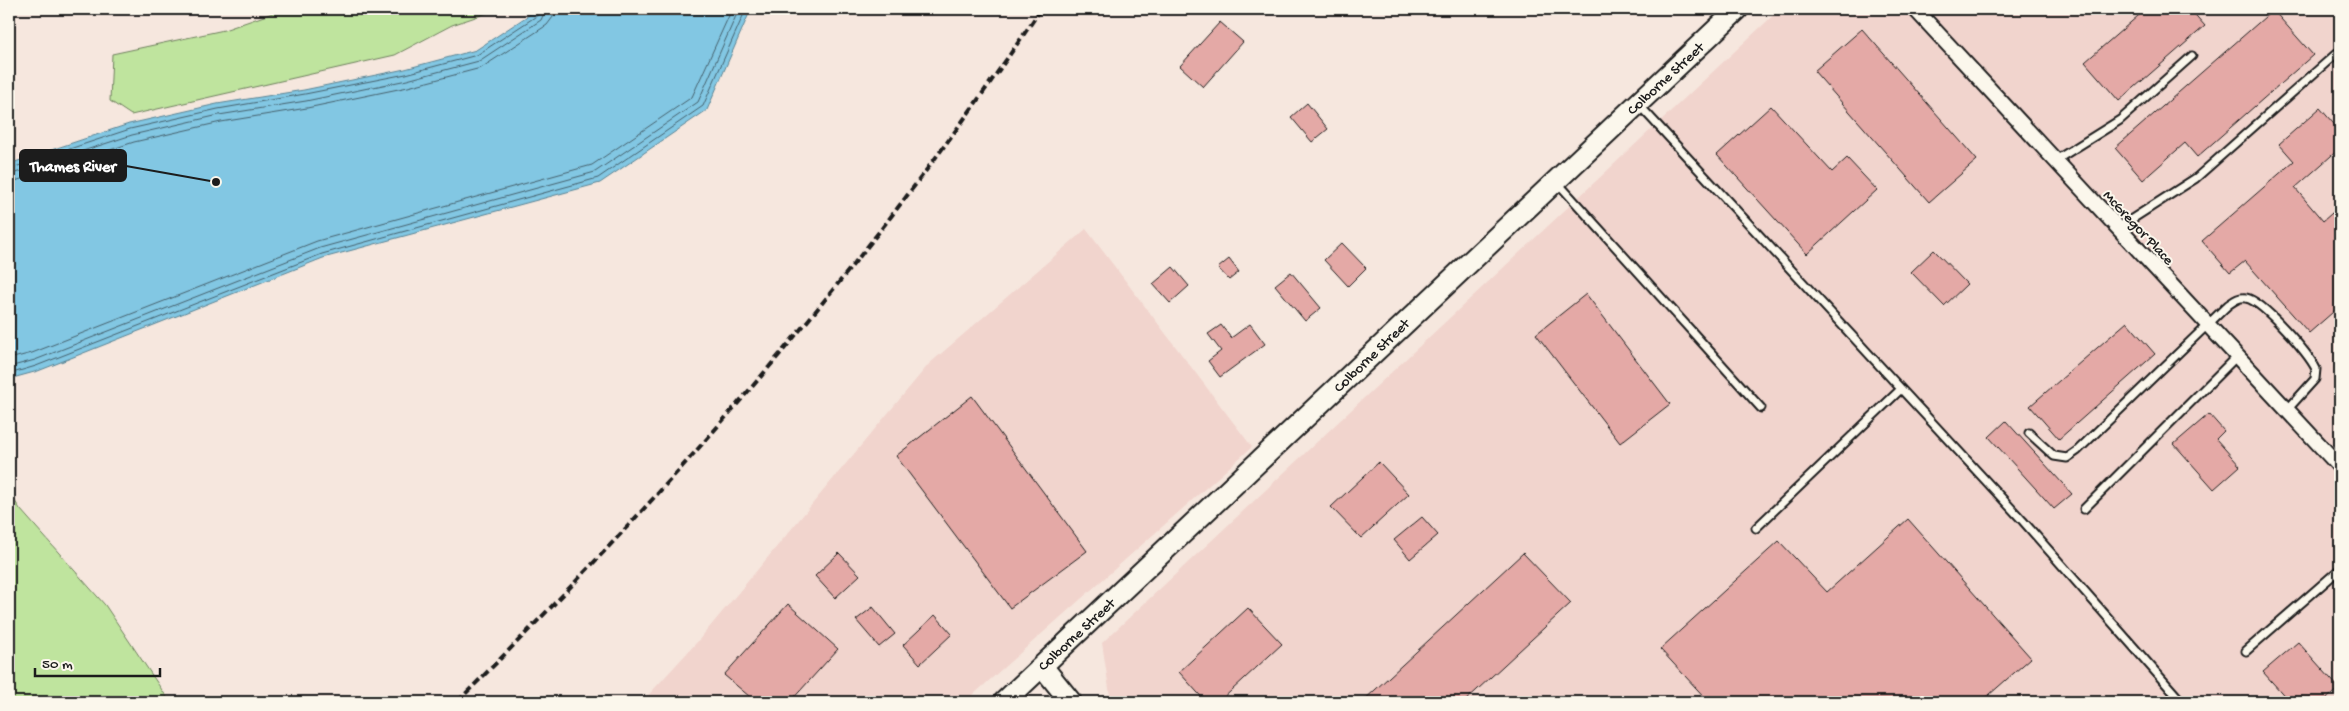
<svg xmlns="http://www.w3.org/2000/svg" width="2349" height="711" font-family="'Gochi Hand',sans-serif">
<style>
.built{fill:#f1d4cd}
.green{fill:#bfe49e;stroke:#6e805d}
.water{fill:#82c7e3;stroke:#598393}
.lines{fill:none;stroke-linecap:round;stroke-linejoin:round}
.shore{stroke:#45606c;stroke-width:1}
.building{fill:#e4a9a6;stroke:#1c1c1c}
.lane-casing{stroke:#1c1c1c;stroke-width:11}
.street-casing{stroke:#1c1c1c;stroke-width:18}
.secondary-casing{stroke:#1c1c1c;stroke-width:24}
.lane{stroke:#fbf7ec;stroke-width:7}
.street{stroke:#fbf7ec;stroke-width:14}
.secondary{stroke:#fbf7ec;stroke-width:20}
.rail{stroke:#1c1c1c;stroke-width:4;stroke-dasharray:8 4;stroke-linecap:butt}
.labels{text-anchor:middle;stroke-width:4;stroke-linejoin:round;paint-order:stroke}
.street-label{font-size:15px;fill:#1c1c1c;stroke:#fbf7ec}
.leader{fill:none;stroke:#1c1c1c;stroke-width:2}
.callout-dot{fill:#1c1c1c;stroke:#fbf7ec;stroke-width:2}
.callout{fill:#1c1c1c;stroke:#1c1c1c;stroke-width:2}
.callout-label{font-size:16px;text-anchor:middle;font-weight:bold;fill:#fff}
</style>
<rect width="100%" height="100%" fill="#f6e7de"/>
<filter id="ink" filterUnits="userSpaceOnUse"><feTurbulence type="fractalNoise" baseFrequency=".02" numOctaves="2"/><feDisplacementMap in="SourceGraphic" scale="10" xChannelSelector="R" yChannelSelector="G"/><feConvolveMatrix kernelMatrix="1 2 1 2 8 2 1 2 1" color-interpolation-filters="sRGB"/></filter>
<g filter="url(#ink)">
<path class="built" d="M1780,9H2340V702H1111L1102,643Z
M1086,229L1252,447L965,702H642L698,641L929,364Z"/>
<path class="green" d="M284,9H499L452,25L395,55L131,115L110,101L112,54L224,30Z
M9,492L20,509L105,605L170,702H9Z"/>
<path class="water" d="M538,9H751L707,110L600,183L323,258L38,371L9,379V164L129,124L217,104L304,90L405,69L476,50Z"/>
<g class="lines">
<path class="shore" d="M9,169L130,129L218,109L305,94L406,74L477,55L538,15L540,9
M9,175L132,135L219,115L306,101L407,80L479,61L541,20L546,9
M9,183L134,142L221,122L307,108L408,87L481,68L547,25L553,17L554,9
M9,359L32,353L317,241L592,165L692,97L732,9
M9,367L35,360L320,248L595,172L698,102L739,9
M9,374L36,366L322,254L598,178L703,106L746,9"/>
</g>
<path class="building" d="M2146,9H2190L2205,26L2119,101L2085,62Z
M2273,10L2313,55L2197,157L2185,143L2143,180L2115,148Z
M1220,22L1243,42L1203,87L1180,66Z
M1862,29L1977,160L1929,202L1814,71Z
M1307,103L1328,129L1312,142L1291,117Z
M1771,106L1832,172L1847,158L1877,190L1807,254L1717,155Z
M2320,108L2340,131V148L2295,188L2323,221L2340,206V306L2309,333L2245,261L2230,273L2202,241L2294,161L2279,144Z
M1342,243L1366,268L1348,286L1324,260Z
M1934,250L1967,284L1944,306L1911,272Z
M1229,259L1239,272L1229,280L1218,268Z
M1173,267L1189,286L1170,303L1153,284Z
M1291,272L1321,308L1305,321L1275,285Z
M1586,294L1670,404L1620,443L1536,334Z
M2127,322L2155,354L2059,439L2030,406Z
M1250,324L1265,344L1220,377L1208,361L1221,351L1208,334L1221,325L1231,338Z
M972,396L1087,551L1010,608L896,456Z
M2209,414L2224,431L2216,439L2240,466L2214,489L2174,444Z
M2006,421L2072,494L2054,509L1989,437Z
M1379,462L1409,494L1361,538L1331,507Z
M1422,517L1438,535L1410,559L1394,540Z
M1908,519L2031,658L1981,702H1709L1660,649L1779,541L1827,592Z
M839,553L860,575L835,598L815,576Z
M1523,553L1571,603L1464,702H1362Z
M788,604L838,649L790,702H756L724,675Z
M873,607L895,634L879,647L856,620Z
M1248,608L1282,644L1219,702H1206L1179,672Z
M935,615L952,634L920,664L903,645Z
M2298,642L2339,688L2323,702H2290L2263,672Z"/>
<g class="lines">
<g class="lane-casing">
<path id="lane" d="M1640,106L2023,521L2182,702
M2056,160L2120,120L2192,56
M1557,182L1761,408
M2118,228L2196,178L2337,53
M2029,433L2054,456L2067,458L2077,451L2228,305C2234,301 2238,297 2246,298C2263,301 2308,353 2316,369L2315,379L2287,410
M2084,509L2237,356
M1756,528L1901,389
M2246,651L2340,569"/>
</g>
<g class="street-casing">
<path id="street" d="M1915,9L2340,467"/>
</g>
<g class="secondary-casing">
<path id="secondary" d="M1042,666L1071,702
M1004,702L1738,9"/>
</g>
<use href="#lane" class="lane"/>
<use href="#street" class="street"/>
<use href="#secondary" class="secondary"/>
<path class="rail" d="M457,702C673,489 872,260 1041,9"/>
</g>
</g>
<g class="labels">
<g class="street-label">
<text transform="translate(1665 78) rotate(-43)" y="5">Colborne Street</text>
<text transform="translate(2139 227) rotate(47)" y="5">McGregor Place</text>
<text transform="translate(1371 355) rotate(-44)" y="5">Colborne Street</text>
<text transform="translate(1076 634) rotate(-43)" y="5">Colborne Street</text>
</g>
</g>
<path class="leader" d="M216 182L126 166"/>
<circle class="callout-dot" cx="216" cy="182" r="5"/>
<rect class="callout" x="20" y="150" width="106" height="31" rx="5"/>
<g class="callout-label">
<text x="73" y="171">Thames River</text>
</g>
<rect width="2349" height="711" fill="none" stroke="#fbf7ec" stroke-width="30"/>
<rect x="15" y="15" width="2319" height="681" fill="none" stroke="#1c1c1c" stroke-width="2" filter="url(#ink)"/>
<path d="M35 668v8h125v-8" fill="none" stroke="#1c1c1c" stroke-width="2.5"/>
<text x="42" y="668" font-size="15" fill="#1c1c1c" stroke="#fbf7ec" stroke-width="4" paint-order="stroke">50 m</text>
</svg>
